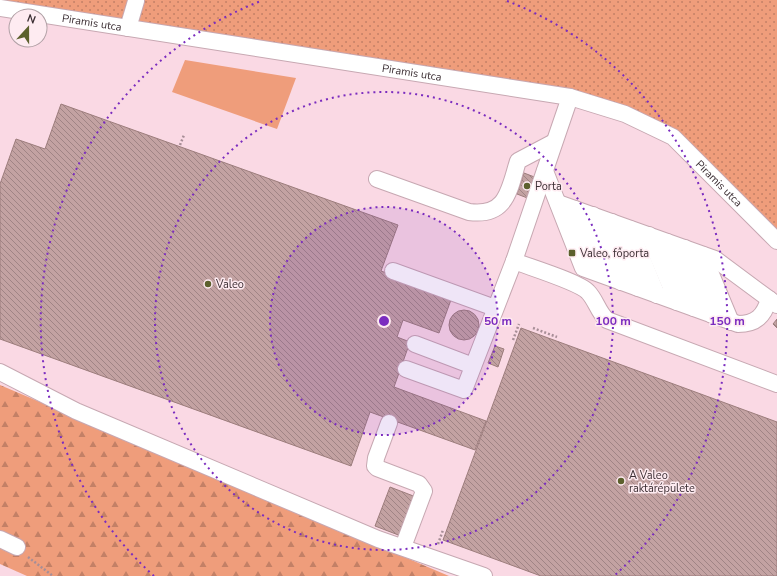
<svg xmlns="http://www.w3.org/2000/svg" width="777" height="576" font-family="'Nunito Sans',sans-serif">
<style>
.grass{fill:url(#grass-dots)}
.forest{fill:url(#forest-firs)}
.park{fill:#ef9d7b}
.building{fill:url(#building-back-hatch);stroke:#9c7d7c}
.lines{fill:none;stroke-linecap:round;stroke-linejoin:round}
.minor-casing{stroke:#c7a8b2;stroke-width:18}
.path{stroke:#a78e97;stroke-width:2.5;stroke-dasharray:2 2;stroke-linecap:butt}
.minor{stroke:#fff;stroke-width:16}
.ring{fill:none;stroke:#7b2cbf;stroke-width:2;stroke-dasharray:2 4}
.poi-dot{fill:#5c602d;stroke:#feebf1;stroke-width:1.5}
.labels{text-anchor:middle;stroke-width:3;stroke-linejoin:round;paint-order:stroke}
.street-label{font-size:11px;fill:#3c2f34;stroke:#feebf1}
.poi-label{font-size:11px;fill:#3c2f34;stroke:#feebf1;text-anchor:start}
.centre{fill:#7b2cbf;stroke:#feebf1;stroke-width:2}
.ring-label{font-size:12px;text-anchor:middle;font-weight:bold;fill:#7b2cbf;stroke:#feebf1;stroke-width:3;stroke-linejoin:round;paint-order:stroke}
</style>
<defs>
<pattern id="grass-dots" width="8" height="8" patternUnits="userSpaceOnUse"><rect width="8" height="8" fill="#ef9d7b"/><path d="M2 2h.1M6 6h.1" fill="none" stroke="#c38066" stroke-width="1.8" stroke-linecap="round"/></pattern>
<pattern id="forest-firs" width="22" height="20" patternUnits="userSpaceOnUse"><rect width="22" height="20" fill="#ef9d7b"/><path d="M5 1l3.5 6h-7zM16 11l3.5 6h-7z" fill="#c38066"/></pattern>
<pattern id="building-back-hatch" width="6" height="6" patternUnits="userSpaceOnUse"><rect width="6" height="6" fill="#c3a2a2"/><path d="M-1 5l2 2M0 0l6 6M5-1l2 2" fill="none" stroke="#a08485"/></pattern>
</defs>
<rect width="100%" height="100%" fill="#fad9e4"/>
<path class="grass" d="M0,0H777V236L675,135L625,112L0,6Z"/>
<path class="forest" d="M0,385L449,576H27L0,564Z"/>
<path class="park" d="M185,60L296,78L277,129L172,92Z"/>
<path class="building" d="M61,104L398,225L381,271L452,297L439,333L403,320L397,337L410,342L394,387L486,421L475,450L370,412L351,466L0,339V184L16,139L45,149Z
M524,173L537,178L530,199L517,194Z
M449 325a15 15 0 1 1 30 0a15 15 0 1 1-30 0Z
M777,319V328L773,324Z
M521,328L777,422V576H541L443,540Z
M495,346L504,349L498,367L488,363Z
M390,487L416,497L401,536L375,526Z"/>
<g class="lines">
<g class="minor-casing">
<g id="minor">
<path id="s1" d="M0,8L570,97L625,114L673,137L777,241"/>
<path d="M128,28L136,1"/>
<path d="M545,171L583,268L738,324C756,324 764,316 769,299"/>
<path d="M377,179L469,212C507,217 509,190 518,161L554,142"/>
<path d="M558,203L715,259L777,305"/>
<path d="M575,209L601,274"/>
<path d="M593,215L621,282"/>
<path d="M612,222L638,288"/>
<path d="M630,229L657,295"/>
<path d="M649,235L677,302"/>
<path d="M667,242L694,308"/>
<path d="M685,248L712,315"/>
<path d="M703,255L731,322"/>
<path d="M514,261C529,267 579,282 588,292C596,300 598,312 607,320L777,384"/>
<path d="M393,271L495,308"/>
<path d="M415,344L473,366"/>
<path d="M406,369L464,390L514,261L570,97"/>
<path d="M0,372L76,411L378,539L484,576"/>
<path d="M389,423L376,458L375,466L377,468L419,484L424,491L403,547"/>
<path d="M0,539L17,547"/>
</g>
</g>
<path class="path" d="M180,145L184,135
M533,328L557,337
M513,340L519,324
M438,544L443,530
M28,557L53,576"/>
<use href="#minor" class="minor"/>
</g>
<circle cx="384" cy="321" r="114" fill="#7b2cbf" fill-opacity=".12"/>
<g class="ring">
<circle cx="384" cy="321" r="114"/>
<circle cx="384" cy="321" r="229"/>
<path d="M154 576A343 343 0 0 1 261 1M507 1A343 343 0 0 1 614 576"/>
</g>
<g class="poi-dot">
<circle cx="527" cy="186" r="4"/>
<rect x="568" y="249" width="8" height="8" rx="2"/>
<circle cx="208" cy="284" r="4"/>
<circle cx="621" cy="481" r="4"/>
</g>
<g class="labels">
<g class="street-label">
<text dy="4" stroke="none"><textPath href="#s1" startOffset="93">Piramis utca</textPath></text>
<text dy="4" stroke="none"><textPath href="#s1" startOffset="417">Piramis utca</textPath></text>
<text dy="4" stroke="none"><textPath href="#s1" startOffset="753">Piramis utca</textPath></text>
</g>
<g class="poi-label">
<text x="535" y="190">Porta</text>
<text x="580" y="257">Valeo, főporta</text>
<text x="216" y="288">Valeo</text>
<text x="629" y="479">A Valeo<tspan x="629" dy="13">raktárépülete</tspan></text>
</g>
</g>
<circle cx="384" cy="321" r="6" class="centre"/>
<g class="ring-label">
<text x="498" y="325">50 m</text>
<text x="613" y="325">100 m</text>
<text x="727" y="325">150 m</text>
</g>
<g transform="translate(28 28) rotate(21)"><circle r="19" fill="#feebf1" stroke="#b0a0a5"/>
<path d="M0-3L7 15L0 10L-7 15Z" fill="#5c602d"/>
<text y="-6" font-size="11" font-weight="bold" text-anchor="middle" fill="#3c2f34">N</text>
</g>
</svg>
